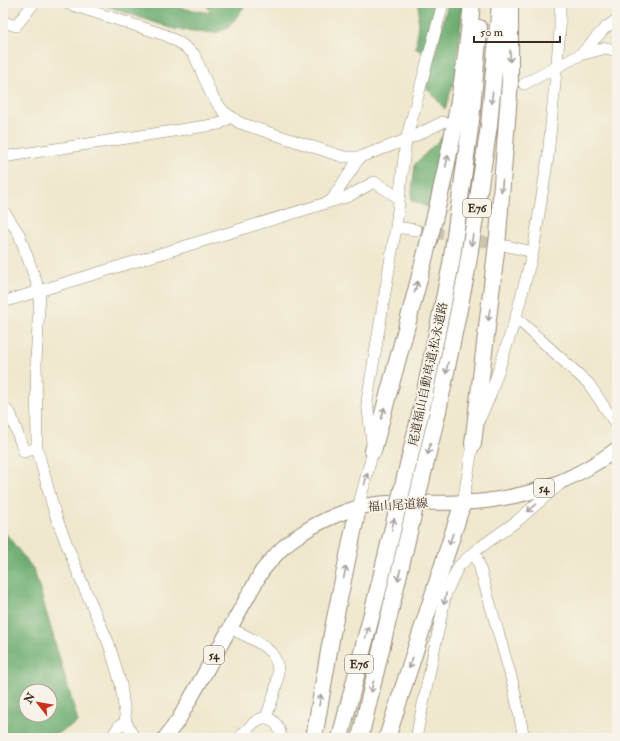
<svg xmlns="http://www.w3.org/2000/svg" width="620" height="741" font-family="'IM FELL Double Pica','Noto Serif JP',serif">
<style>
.forest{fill:#6bac6e;stroke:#536b46;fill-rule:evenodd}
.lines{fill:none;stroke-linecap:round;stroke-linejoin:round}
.minor-tunnel{stroke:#cbc2ab;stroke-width:11;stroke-dasharray:11 5.5;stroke-linecap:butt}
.minor-casing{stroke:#958976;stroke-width:12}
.major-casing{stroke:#958976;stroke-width:16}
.highway-casing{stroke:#958976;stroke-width:18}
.minor{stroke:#fff;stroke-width:11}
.major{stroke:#fff;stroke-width:14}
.highway{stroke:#fff;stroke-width:16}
.highway-bridge-casing{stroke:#958976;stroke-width:18;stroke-linecap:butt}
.highway-bridge{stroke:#fff;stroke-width:16}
.oneway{stroke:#a79f9a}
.labels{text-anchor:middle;stroke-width:3.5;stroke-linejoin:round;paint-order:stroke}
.shield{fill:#f7f3e8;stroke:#73665b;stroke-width:1}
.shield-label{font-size:11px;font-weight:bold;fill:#3b2a1e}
.street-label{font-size:12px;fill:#3b2a1e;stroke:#f7f3e8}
</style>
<rect width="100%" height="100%" fill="#f7f3e8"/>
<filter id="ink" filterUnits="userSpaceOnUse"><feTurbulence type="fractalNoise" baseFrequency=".025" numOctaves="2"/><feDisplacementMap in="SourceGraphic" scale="8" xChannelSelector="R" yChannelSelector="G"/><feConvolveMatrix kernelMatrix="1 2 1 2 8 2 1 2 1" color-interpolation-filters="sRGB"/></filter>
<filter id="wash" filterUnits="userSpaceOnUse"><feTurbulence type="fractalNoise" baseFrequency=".012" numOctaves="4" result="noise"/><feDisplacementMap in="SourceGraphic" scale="16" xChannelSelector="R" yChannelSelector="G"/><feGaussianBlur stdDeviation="0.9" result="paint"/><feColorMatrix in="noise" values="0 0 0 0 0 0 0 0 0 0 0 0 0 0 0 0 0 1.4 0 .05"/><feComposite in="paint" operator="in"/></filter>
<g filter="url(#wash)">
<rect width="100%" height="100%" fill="#efe8ce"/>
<path class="forest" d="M98,3H151L211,13L205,3H247L228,28L215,33L174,29Z
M419,3H439L426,53L416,49Z
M448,3H463L456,74L445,109L426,87Z
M443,136L429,208L411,200L415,164Z
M3,530L34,570L78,722L49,738H3ZM26,691H50V715H26Z"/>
</g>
<g filter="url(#ink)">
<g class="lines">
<path class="minor-tunnel" d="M416,230L504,245"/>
<g class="minor-casing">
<path id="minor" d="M66,3L165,35L180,43L194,54L212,96L223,111L240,123L344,157H360L406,140L443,122
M3,22L16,26L34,3
M580,55L605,28L615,21L617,22
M524,84L580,55L606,48L617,51
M3,157L219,124L231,117
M331,201L360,157
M3,210L19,234L40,292L36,361L37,448L55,514L80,578L109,644L121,685L126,722L134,738
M396,227L416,230
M507,246L533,252
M3,302L349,196L374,182L399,198
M515,320L522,323L589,384L617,426
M3,406L11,415L24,452L37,448
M480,418L490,396L515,320L533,252L548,157L560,29V3
M463,502L474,438
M358,508L373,451L367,401L396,227L406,140L443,3
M475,551L513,684L524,738
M229,628C284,652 287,662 266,717
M111,738L119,726L126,722
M239,738C247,730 261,710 273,721C279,726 280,730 281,738
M416,738L446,593L458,567L475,551L517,521L560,484"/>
</g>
<g class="major-casing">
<path id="major" d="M165,738L179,719L262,571C273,558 284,544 299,535C321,520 351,507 377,504C415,500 455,506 492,500C541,493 577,478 617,449"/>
</g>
<g class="highway-casing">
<path id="highway" d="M422,406L451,264L471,121L479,28
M438,411L467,270L489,126L500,3
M473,444L498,235L510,82V3
M373,451C412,303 458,156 472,3
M314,738L333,628L358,508
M340,738L378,590
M360,738L394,595
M387,738L463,502"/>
</g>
<use href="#minor" class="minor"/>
<use href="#major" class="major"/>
<use href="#highway" class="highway"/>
<g class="highway-bridge-casing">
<path id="highway-bridge" d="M378,590L422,406
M394,595L438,411"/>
</g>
<use href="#highway-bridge" class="highway-bridge"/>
</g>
<defs><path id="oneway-shaft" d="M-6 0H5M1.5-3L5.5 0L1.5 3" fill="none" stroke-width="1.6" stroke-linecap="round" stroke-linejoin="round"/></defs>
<g class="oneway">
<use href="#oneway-shaft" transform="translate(510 56) rotate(91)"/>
<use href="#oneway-shaft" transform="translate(492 98) rotate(95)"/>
<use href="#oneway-shaft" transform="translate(447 161) rotate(-78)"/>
<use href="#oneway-shaft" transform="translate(502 186) rotate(95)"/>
<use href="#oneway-shaft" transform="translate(472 240) rotate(99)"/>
<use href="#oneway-shaft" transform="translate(416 287) rotate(-75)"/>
<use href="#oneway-shaft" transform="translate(489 315) rotate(97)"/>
<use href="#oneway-shaft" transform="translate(447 368) rotate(101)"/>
<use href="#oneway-shaft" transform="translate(383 413) rotate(-75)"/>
<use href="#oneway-shaft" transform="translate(429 449) rotate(104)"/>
<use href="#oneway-shaft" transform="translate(366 479) rotate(-75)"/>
<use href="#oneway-shaft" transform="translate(532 508) rotate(140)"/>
<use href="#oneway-shaft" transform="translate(393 524) rotate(-77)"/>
<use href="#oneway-shaft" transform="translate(451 539) rotate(108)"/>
<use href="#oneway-shaft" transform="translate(345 572) rotate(-78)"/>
<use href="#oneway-shaft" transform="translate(399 575) rotate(104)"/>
<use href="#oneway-shaft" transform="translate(445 599) rotate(102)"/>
<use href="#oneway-shaft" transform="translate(367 632) rotate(-76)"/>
<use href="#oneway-shaft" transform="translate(411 663) rotate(108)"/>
<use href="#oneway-shaft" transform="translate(372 687) rotate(104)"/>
<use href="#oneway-shaft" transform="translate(320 700) rotate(-80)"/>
</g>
</g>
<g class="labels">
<g class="shield">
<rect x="463" y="199" width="28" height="18" rx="3"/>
<rect x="534" y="479" width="20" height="18" rx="3"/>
<rect x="204" y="646" width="20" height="18" rx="3"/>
<rect x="345" y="655" width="28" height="18" rx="3"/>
</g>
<g class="shield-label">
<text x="477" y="212">E76</text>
<text x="544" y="492">54</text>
<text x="214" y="659">54</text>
<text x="359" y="668">E76</text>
</g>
<g class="street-label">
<text transform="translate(428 374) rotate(-78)" y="4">尾道福山自動車道;松永道路</text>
<text transform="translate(398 505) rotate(-4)" y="4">福山尾道線</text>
</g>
</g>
<rect width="620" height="741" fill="none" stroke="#f7f3e8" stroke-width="16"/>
<g transform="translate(38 703) rotate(301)"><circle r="19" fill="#f7f3e8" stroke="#aca397"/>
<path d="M0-3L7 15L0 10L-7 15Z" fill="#c8321e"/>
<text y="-6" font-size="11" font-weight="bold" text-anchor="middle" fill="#3b2a1e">N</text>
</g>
<path d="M474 36v6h86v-6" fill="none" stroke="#3b2a1e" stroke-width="2"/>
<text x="480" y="36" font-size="12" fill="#3b2a1e" stroke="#f7f3e8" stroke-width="3" paint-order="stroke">50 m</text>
</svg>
